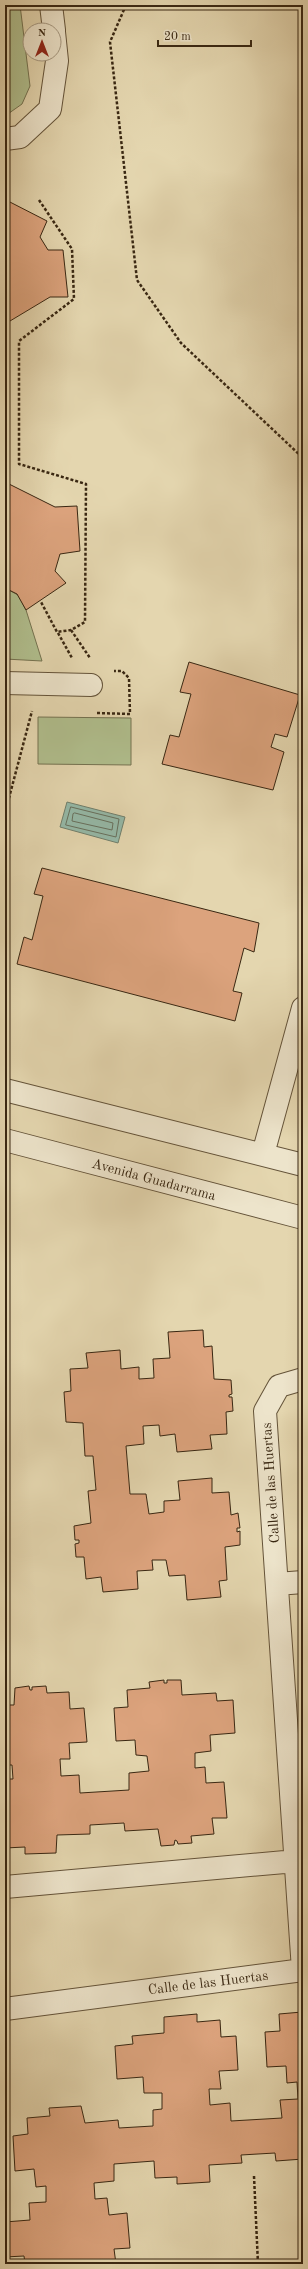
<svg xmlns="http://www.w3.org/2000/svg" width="308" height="2269" font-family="'Old Standard TT',serif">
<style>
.green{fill:#b0be8d;stroke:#747250}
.water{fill:#95b9a8;stroke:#707f6c}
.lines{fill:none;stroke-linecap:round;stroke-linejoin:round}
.shore{stroke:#67705d;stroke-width:1}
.building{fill:#dca37d;stroke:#392712}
.minor-casing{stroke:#645339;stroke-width:24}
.path{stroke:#392712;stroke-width:2.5;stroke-dasharray:3 2;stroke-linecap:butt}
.minor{stroke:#ede4cb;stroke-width:22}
.labels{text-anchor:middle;stroke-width:3.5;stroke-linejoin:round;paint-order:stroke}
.street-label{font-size:14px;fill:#392712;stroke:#ede4cb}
</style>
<rect width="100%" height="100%" fill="#e4d6af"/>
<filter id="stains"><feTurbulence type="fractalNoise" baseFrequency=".005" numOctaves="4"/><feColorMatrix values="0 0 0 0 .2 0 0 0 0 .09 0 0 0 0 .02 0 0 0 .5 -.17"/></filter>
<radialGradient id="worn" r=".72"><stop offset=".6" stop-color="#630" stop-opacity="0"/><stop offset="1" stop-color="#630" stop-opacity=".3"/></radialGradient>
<path class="green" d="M5,5H20L30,86L22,104L5,116Z
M5,588L18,595L26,610L42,661L5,659Z
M38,717L131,718V765L38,764Z"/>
<path class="water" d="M67,802L125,817L118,843L60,827Z"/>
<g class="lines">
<path class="shore" d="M71,807L119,819L116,837L66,825Z
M75,813L113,823L112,830L72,821L73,814Z"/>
</g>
<path class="building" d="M6,200L47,221L40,237L48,250H63L68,297H50L5,324Z
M5,482L55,507L77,506L80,551L60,554L55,571L66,583L26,610L17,594L5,588Z
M189,662L300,695L287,737L275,734L271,747L284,752L273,790L162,764L170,735L179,737L191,694L180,692Z
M42,868L259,923L254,952L244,948L233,991L242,993L235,1021L17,964L24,937L32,940L43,896L34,894Z
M203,1330L204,1347L212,1346L214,1379L231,1380L232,1394L229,1395V1397H232L233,1411L226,1412L227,1434L210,1435L212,1449L177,1452L175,1434L160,1436L159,1425L143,1426L144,1444L126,1446L130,1494H146L149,1514L164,1512V1501L180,1500L178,1481L212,1478V1493L229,1492L231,1515L238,1513L240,1528H237V1532L240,1531V1545L225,1547L227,1580L219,1581L221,1597L187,1600L185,1575L169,1576L166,1560H152L153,1570L137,1571L138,1589L103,1592L101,1577L86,1579L84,1557H76L75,1544L79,1543V1540H75L74,1526L91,1523L88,1491L96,1490L93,1456H85L83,1423L66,1422L64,1392L71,1391L70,1369L88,1368L86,1353L120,1350L121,1369L139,1367V1379L154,1378L153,1359L170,1358L168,1332Z
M164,1680V1683H167V1680H181L182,1695L216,1693L217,1701L233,1700L235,1733L210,1735L211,1751L195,1753V1768L205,1767L206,1783L224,1782L227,1818H212L214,1834L191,1836L192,1843L178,1844L177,1841L175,1840L174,1845L161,1846L158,1829L125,1831L124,1823L90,1825V1834L57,1835L56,1853L25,1854V1847L5,1848V1779H13L12,1765H5V1705H14L15,1688L29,1686L30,1690H32V1687L46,1686L47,1693L69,1692L70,1709L84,1708L87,1742L69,1743L70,1759H60L61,1776L79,1775L80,1793L129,1790V1773L149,1771L147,1756L136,1755L135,1740L116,1741L114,1708L128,1707L127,1690L150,1688L149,1682Z
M301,2004H303V2159L276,2161L275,2153L241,2155L242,2163L209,2165L210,2182L177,2184V2177L155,2178L154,2161L114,2164V2181L94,2183L95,2199L107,2198L109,2215L127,2213L130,2248L114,2249L116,2264H59V2262L25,2264L24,2256L5,2257V2222L30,2220L29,2203L46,2202V2186L36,2187L34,2169L15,2171L13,2136L28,2134L27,2118L50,2116L49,2108L81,2106L85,2123L118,2120L119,2128L153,2126V2110L162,2109V2093H144L143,2077L117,2079L115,2046L133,2044L132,2036L164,2033V2017L197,2014V2022L220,2020L221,2037L236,2036L238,2070L219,2071L221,2089H209L210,2105L230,2103L231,2121L282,2118L280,2100L298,2099L297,2082L287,2083L286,2066L267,2067L265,2032L280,2031L279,2014L302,2012Z"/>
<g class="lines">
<g class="minor-casing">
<path id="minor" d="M51,5L54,30
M5,139L20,137L50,109L57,61L54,32
M5,683L91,685
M5,1090L303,1165
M5,1140L303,1218
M263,1154L303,1008
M277,1584L303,1582
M5,1887L296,1861
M5,2009L303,1970L265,1411L279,1386L303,1379"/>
</g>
<path class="path" d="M126,5L110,42L137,280L181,343L303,458
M39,200L72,249L74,299L19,341V464L86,484L85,622L71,630L57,632L41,602
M71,630L90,658
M58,633L72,658
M97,713L130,714L129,678L122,671H114
M5,813L32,711
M254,2176L258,2264"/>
<use href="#minor" class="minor"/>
</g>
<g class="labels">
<g class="street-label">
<text transform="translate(154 1179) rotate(15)" y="5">Avenida Guadarrama</text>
<text transform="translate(270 1483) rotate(-94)" y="5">Calle de las Huertas</text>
<text transform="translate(208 1982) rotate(-7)" y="5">Calle de las Huertas</text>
</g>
</g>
<rect width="308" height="2269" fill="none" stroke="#e4d6af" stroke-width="20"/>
<rect x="6" y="6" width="296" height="2257" fill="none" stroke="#392712" stroke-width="2"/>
<rect x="10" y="10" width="288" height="2249" fill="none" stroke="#392712"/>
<g transform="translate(42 42)"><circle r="19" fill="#ede4cb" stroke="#a59881"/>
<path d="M0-3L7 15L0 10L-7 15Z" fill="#8f2418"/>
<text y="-6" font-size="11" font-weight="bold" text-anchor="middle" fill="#392712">N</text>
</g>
<path d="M158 40v6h93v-6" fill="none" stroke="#392712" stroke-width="2"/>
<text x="164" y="40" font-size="12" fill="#392712" stroke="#ede4cb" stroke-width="3" paint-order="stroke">20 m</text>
<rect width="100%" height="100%" filter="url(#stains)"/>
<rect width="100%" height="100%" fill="url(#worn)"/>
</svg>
